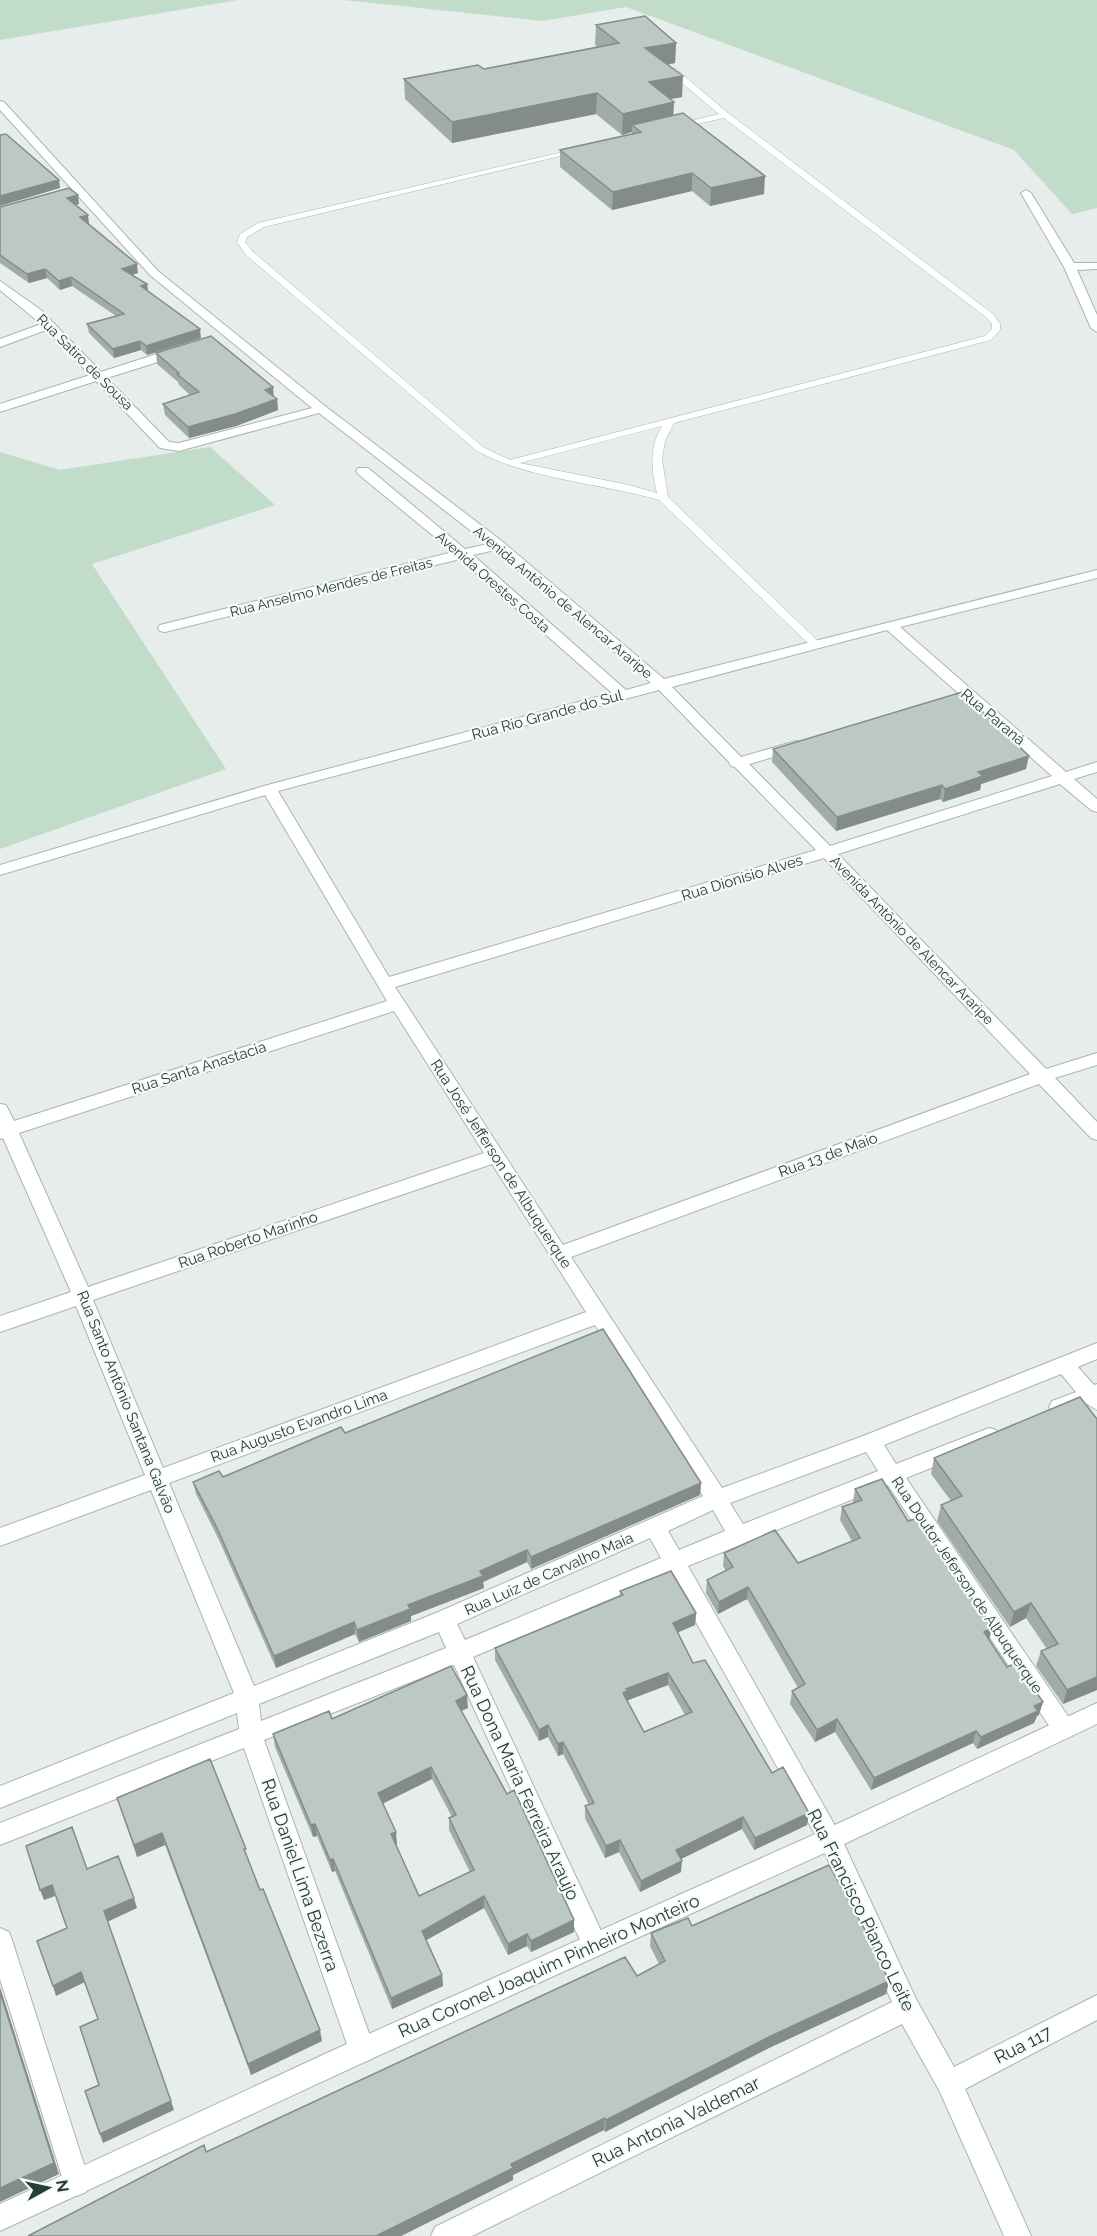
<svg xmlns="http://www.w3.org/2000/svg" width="1097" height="2236" font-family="Raleway,sans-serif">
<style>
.green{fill:#c1dcc8}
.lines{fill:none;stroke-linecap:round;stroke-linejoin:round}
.service-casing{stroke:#a9b5b1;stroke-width:1}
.minor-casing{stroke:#a9b5b1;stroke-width:2}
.tertiary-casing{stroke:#a9b5b1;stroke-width:2}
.service{fill:#fff;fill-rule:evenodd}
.minor{fill:#fff;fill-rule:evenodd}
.tertiary{fill:#fff;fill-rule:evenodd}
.wall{fill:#a1aca8;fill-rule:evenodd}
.shaded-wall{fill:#838c88}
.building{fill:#bbc8c3;stroke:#838c88;stroke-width:1.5;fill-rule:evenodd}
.labels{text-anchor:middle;stroke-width:4.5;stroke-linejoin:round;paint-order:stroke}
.far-street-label{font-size:14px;fill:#263e37;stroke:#f6faf8}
.street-label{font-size:15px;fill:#263e37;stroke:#f6faf8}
.near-street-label{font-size:18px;fill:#263e37;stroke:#f6faf8}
</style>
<rect width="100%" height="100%" fill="#e6edea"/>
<path class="green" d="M0,0H238L0,40Z
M344,0H1097V208L1072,214L1014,150L626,7L543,21Z
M210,447L275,505L92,564L226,769L0,849V452L60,470Z"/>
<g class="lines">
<g class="service-casing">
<path id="service" d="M670,69H676L728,113L993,314L1000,324V330L991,340L674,423L665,441L662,459L668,497L819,642V646H811L659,500C600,483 531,480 477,451L246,255L237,242L240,234L258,223L580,148L581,150L577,152L264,227L247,237L245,242L252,251L483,447L510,460L985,336L992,329V324L987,318L724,118L674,129V125L719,114L670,73ZM662,426C649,448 651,469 657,493L629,485L520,463Z"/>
</g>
<g class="minor-casing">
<path id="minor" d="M0,101L4,102L158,271L325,406L503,542L664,679L1097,570V578L900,627L1066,772L1097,762V772L1074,779L1097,799V812L1091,810L1060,784L838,854L1046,1069L1097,1053V1065L1055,1078L1097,1122V1140L1091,1138L1039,1084L571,1257L722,1488L863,1436L1097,1343V1359L1078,1367L1094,1385L1097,1384V1410L1087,1404L1059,1415L1052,1413L1049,1407L1052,1401L1076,1392L1061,1374L884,1445L896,1464L989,1428L996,1430L999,1436L996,1442L906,1478L1072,1722L1075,1729L1072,1736L1064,1739L1056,1736L888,1485L688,1566L838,1831L916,1999L954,2067L1097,1995V2020L965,2089L1031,2236H1004L940,2092L902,2024L472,2236H431L435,2227L892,2002L822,1847L669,1574L473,1657L604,1937L607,1945L604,1953L595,1957L586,1953L454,1665L264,1740L375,2050L371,2059L362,2063L353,2059L349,2050L244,1748L0,1845V1823L239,1729L237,1713L0,1808V1786L234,1693L151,1490L0,1546V1528L145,1475L76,1306L0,1332V1316L71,1292L3,1138L0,1139V1104L6,1105L14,1121L387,1001L265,795L0,875V865L264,786L612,693L460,559L165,632L160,631L158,628L160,625L453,552L358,474L356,471L358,468H368L465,549L488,544L319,413L179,451L160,448L96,381L0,412V404L90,375L46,330L0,347V339L41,324L0,290V281L41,310L101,372L175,348H183V354L107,378L169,442L179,443L312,408L150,275L0,110ZM495,550L651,683L626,690L473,555ZM887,630L1052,776L830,846L749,764L801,749L804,746L801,743L796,741L741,757L672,687ZM659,690L729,762L731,766L735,767L816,850L389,977L278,791ZM824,858L1030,1074L563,1245L395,987ZM394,1011L484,1153L88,1287L19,1133ZM492,1164L586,1312L163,1468L93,1300ZM595,1325L703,1496L436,1613L254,1686L169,1483ZM866,1452L878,1471L743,1524L730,1503ZM713,1510L725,1531L679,1550L668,1531ZM650,1538L661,1558L465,1640L457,1624ZM439,1632L446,1648L261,1721L259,1704Z
M1026,190L1031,193L1074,263H1097V269L1077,270L1097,315V332L1091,328L1064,267L1021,193Z
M0,1928L9,1932L12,1940L90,2183L86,2192L77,2196L68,2192L64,2183L0,1979Z"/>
</g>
<g class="tertiary-casing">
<path id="tertiary" d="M1097,1703V1724L838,1847L371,2059L0,2231V2204L353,2041L822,1831Z"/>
</g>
<use href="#service" class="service"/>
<use href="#minor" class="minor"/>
<use href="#tertiary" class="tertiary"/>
</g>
<path class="wall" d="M596,25L676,43L675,63L667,65L682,97L670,99L673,115L764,194L710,206L692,191L612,210L560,167V150L632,134V132L622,135L596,114L452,143L405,99L404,79L484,69L598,47L595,45Z
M79,204L76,205L89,224H88L138,273L132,275L147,284L148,291L201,338L147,355L141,350L114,358L89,333L87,324L116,316L72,286L60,290L47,278L29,283L0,263V207Z
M156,353L273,396L277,399L278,410L236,426L189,438L165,415L163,404L190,395L179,385L178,382L157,364Z
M773,749L1026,769L981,784L980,790L943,802L940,799L836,831L772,762Z
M1080,1397L1097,1690L1063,1704L1036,1666L1041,1651L1047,1649L1026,1618L1010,1627L937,1521L941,1505L951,1501L931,1474L934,1458Z
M345,1433L701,1483L700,1495L531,1569L527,1562L483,1582L484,1588L411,1616V1621L359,1642L355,1634L276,1668L219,1540L196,1494L193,1482L223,1477Z
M855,1489L908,1521L992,1628L989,1640L1039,1715L1037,1716L1034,1723L977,1749L973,1743L871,1790L835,1732L815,1742L790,1704L792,1691L798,1688L747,1599L718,1614L706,1593L707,1580L726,1571L723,1566L724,1553L798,1563L852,1541L840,1520L842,1507L853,1503V1502Z
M620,1591L696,1613L695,1625L678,1632L693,1663L772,1773L809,1813L807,1825L754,1850L742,1829L681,1859V1872L640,1892L619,1852L605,1858L585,1818V1806L589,1805L572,1771L563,1754L558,1756L548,1737L539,1741L495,1660V1648L620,1596ZM668,1685L685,1715L644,1732L627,1700Z
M468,1708L461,1711L574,1920V1932L531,1952L527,1946L508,1955L484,1908L426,1940L442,1975L443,1986L392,2009L335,1871L332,1872L317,1836L313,1837L275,1747L273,1734L332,1719ZM432,1779L452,1817L449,1818V1830L470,1872L419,1896L396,1844H397L383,1803Z
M117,1798L248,1860L322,2041L251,2075L165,1845L137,1857Z
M692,1926L889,1981L886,1994L769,2048L605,2132L604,2130L513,2175V2180L401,2236H28L206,2152L637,1976L659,1964L650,1946L651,1933Z"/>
<path class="shaded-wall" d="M676,43L675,63L644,69L645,48Z
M683,76L682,97L648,103L649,82Z
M597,93L596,114L452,143V122Z
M674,102L673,123L632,125V132L622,135L623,114Z
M692,173V191L612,210L613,192Z
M765,176L764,194L710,206L711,188Z
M59,180L60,188L0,206V196Z
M78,195L79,204L68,207L67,198Z
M88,215L89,224L81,226L80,217Z
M137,264L138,273L123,278L122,269Z
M45,269L47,278L29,283L27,274Z
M71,277L72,286L60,290L59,281Z
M147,284L148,293L141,286Z
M200,329L201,338L147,355L146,346Z
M140,341L141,350L114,358L113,349Z
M273,387L274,398L265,390Z
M277,399L278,410L236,426L189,438L188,427Z
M1029,756L1026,769L981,784L980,790L943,802L945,789L978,772Z
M942,785L940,799L836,831L837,817Z
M701,1483L700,1495L531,1569V1557Z
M527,1550V1562L483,1582L484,1588L411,1616V1621L359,1642L357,1630L480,1571Z
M748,1587L747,1599L718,1614L719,1602Z
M1031,1603L1026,1618L1010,1627L1014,1612Z
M696,1613L695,1625L672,1635L673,1623Z
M354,1622L355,1634L276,1668L274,1656Z
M992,1628L989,1640L984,1632Z
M668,1673V1685L626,1701L623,1693L626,1689Z
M1097,1677V1690L1063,1704L1067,1690Z
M467,1695L468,1708L456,1713V1701Z
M1043,1702L1039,1715L1037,1716L1034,1723L977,1749L981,1737L1034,1706Z
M837,1719L835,1732L815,1742L817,1730Z
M548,1725V1737L539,1741V1730Z
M976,1731L973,1743L871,1790L874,1778Z
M563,1742V1754L558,1756V1744Z
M431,1767L432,1779L380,1805L378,1793Z
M809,1813L807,1825L754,1850L755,1838Z
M743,1817L742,1829L675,1862L676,1850Z
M315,1824L317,1836L313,1837L311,1825Z
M396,1832L397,1844L393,1846L391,1834Z
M162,1833L165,1845L137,1857L134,1845Z
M620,1840L619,1852L605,1858L606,1846Z
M333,1859L335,1871L332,1872L330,1860Z
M682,1861L681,1872L640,1892L641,1881Z
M52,1885L55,1896L44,1900L40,1890Z
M484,1896V1908L423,1942L422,1931Z
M134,1898L137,1908L107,1922L104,1911Z
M574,1920V1932L531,1952V1941Z
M527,1934V1946L508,1955V1944Z
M81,1972L85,1982L56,1996L53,1986Z
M442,1975L443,1986L392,2009L391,1998Z
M889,1981L886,1994L769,2048L605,2132L606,2120L771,2036Z
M0,1987L59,2174L0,2202Z
M320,2030L322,2041L251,2075L248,2064Z
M171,2101L174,2110L103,2143L100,2134Z
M605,2118L604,2130L513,2175V2180L401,2236H376L511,2164Z"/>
<path class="building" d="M645,16L676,43L645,48L683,76L649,82L674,102L623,114L597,93L452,122L404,79L478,65L484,69L619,43L596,25Z
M683,113L765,176L711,188L692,173L613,192L560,150L641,132L632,125Z
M6,134L59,180L0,196V135Z
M69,188L78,195L67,198L88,215L80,217L137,264L122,269L147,284L141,286L200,329L146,346L140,341L113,349L87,324L124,314L71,277L59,281L45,269L27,274L0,255V207Z
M211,336L273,387L265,390L277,399L235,414L188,427L163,404L199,392L177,374L179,373L156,353Z
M962,692L1029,756L978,772L983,776L945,789L942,785L837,817L773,749Z
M603,1329L701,1483L531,1557L527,1550L480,1571L483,1576L408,1605L410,1609L357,1630L354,1622L274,1656L217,1528L193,1482L219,1471L223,1477L341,1427L345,1433Z
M1080,1397L1097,1419V1677L1067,1690L1041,1651L1058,1644L1031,1603L1014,1612L941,1505L962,1496L934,1458Z
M882,1479L908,1521L918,1518L992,1628L984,1632L1007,1667L1016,1663L1043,1702L1034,1706L1038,1711L981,1737L976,1731L874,1778L837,1719L817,1730L792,1691L805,1684L748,1587L719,1602L707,1580L733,1567L724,1553L775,1530L798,1563L860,1538L842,1507L862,1500L855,1489Z
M671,1571L696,1613L673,1623L693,1663L705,1660L772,1773L783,1767L809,1813L755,1838L743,1817L676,1850L682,1861L641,1881L620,1840L606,1846L585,1806L594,1803L572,1759L563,1742L558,1744L548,1725L539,1730L495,1648L623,1595L620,1591ZM668,1673L692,1712L644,1732L623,1693L627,1691L626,1689Z
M451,1666L467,1695L456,1701L507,1794L514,1790L574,1920L531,1941L527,1934L508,1944L484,1896L422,1931L442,1975L391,1998L333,1859L330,1860L315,1824L311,1825L273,1734L329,1711L332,1719ZM431,1767L456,1815L449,1818L474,1870L419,1896L391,1834L396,1832L378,1793Z
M210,1759L246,1849H244L260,1890L263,1889L320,2030L248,2064L162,1833L134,1845L117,1798Z
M72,1827L87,1869L118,1856L134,1898L104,1911L171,2101L100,2134L85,2091L99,2085L80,2027L98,2019L81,1972L53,1986L37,1941L67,1928L52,1885L40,1890L26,1846Z
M829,1865L869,1937L889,1981L771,2036L606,2120L605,2118L511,2164L513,2168L376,2236H28L204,2145L206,2152L625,1957L637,1976L665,1961L651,1933L688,1918L692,1926Z
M0,1992L54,2163L0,2188Z"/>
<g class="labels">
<g class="far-street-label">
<text transform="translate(85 362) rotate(45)" y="5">Rua Satiro de Sousa</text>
<text transform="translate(493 582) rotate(41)" y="5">Avenida Orestes Costa</text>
<text transform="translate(331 587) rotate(-14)" y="5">Rua Anselmo Mendes de Freitas</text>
<text transform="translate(563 602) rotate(40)" y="5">Avenida Antônio de Alencar Araripe</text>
<text transform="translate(912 940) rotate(46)" y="5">Avenida Antônio de Alencar Araripe</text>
</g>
<g class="street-label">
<text transform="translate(547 715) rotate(-15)" y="5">Rua Rio Grande do Sul</text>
<text transform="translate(993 717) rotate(40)" y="5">Rua Paraná</text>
<text transform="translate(742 878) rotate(-17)" y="5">Rua Dionísio Alves</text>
<text transform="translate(199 1068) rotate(-18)" y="5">Rua Santa Anastacia</text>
<text transform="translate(828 1155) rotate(-20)" y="5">Rua 13 de Maio</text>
<text transform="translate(501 1164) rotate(57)" y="5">Rua José Jefferson de Albuquerque</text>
<text transform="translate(248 1240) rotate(-19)" y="5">Rua Roberto Marinho</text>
<text transform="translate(126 1402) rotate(68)" y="5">Rua Santo Antônio Santana Galvão</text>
<text transform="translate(299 1426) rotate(-20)" y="5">Rua Augusto Evandro Lima</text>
<text transform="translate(549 1574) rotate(-24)" y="5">Rua Luiz de Carvalho Maia</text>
<text transform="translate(967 1585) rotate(56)" y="5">Rua Doutor Jeferson de Albuquerque</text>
</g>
<g class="near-street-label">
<text transform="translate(520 1783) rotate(65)" y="6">Rua Dona Maria Ferreira Araujo</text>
<text transform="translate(300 1875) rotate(71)" y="6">Rua Daniel Lima Bezerra</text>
<text transform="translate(861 1910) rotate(64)" y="6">Rua Francisco Pianco Leite</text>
<text transform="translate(549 1966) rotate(-24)" y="6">Rua Coronel Joaquim Pinheiro Monteiro</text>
<text transform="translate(1023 2045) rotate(-27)" y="6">Rua 117</text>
<text transform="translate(676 2122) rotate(-26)" y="6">Rua Antonia Valdemar</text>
</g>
</g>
<g transform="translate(48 2188) rotate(82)" stroke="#f6faf8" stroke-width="4.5" paint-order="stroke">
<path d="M0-4.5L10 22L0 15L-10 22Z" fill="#263e37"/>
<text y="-9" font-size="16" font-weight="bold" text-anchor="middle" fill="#263e37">N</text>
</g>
</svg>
